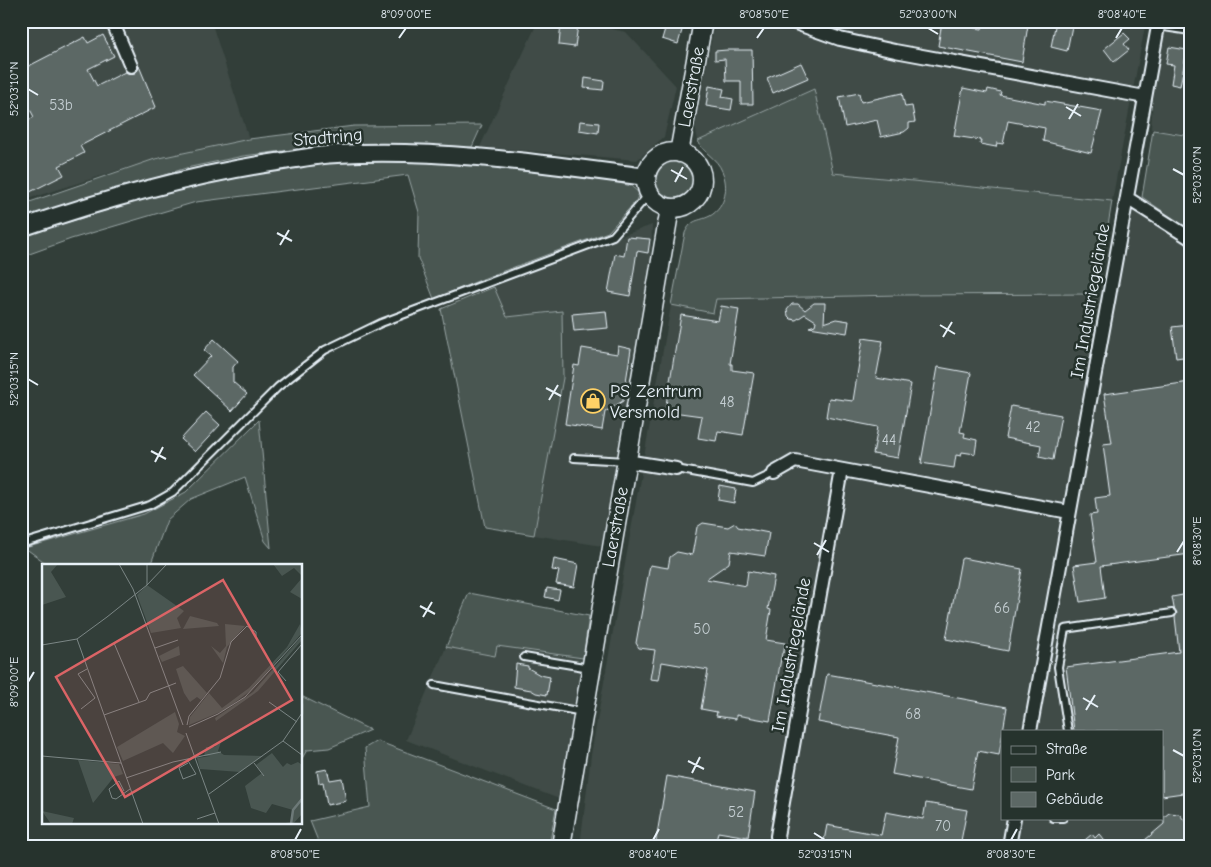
<svg xmlns="http://www.w3.org/2000/svg" width="1211" height="867" font-family="'Comic Neue',sans-serif">
<style>
.built{fill:#3f4b46;fill-rule:evenodd}
.green{fill:#495651;stroke:#98a4a4}
.building{fill:#5c6865;stroke:#e8f1f8}
.lines{fill:none;stroke-linecap:round;stroke-linejoin:round}
.service-casing{stroke:#e8f1f8;stroke-width:10}
.minor-casing{stroke:#e8f1f8;stroke-width:16}
.tertiary-casing{stroke:#e8f1f8;stroke-width:20}
.secondary-casing{stroke:#e8f1f8;stroke-width:21}
.service{stroke:#26332d;stroke-width:6}
.minor{stroke:#26332d;stroke-width:12}
.tertiary{stroke:#26332d;stroke-width:16}
.secondary{stroke:#26332d;stroke-width:18}
.ticks{fill:none;stroke:#e8f1f8;stroke-width:2}
.labels{text-anchor:middle;stroke-width:5;stroke-linejoin:round;paint-order:stroke}
.number-label{font-size:15px;fill:#c5cfd3}
.street-label{font-size:18px;fill:#e8f1f8;stroke:#26332d}
.poi-label{font-size:18px;fill:#e8f1f8;stroke:#26332d;text-anchor:start}
.inset-river{fill:none;stroke:#6d7978;stroke-width:2.5}
.inset-road{fill:none;stroke:#7b8685;stroke-width:1}
.view{fill:#db6466;fill-opacity:0.15;stroke:#db6466;stroke-width:2.5}
.inset-edge{fill:none;stroke:#e8f1f8;stroke-width:2.5}
.neatline{fill:none;stroke:#e8f1f8;stroke-width:2}
.ticks-label{font-size:12px;text-anchor:middle;fill:#e8f1f8}
</style>
<rect width="100%" height="100%" fill="#323e39"/>
<filter id="ink" filterUnits="userSpaceOnUse"><feTurbulence type="fractalNoise" baseFrequency=".02" numOctaves="2"/><feDisplacementMap in="SourceGraphic" scale="10" xChannelSelector="R" yChannelSelector="G"/><feConvolveMatrix kernelMatrix="1 2 1 2 8 2 1 2 1" color-interpolation-filters="sRGB"/></filter>
<g filter="url(#ink)">
<path class="built" d="M21,21H211L249,139L155,159L21,201Z
M538,21H572L626,32L676,86L664,137L637,160L480,147Z
M715,21H1146L1112,201L833,173L813,89L698,141L695,126Z
M1164,21H1190V135L1151,129L1154,81Z
M1130,205L1190,242V846H580L591,755L671,305L713,312L716,299L898,295L1097,294L1114,297ZM1002,731H1162V818H1002Z
M652,225L651,259L644,304L602,546L534,535L563,378L561,311L507,317L494,287L610,240Z
M497,646L583,658L559,799L406,740L446,647L494,656Z"/>
<path class="green" d="M814,89L833,173L1112,201L1097,294L898,295L716,299L713,313L671,305L685,233C692,218 698,222 710,216C726,207 729,186 722,171C717,158 703,153 698,141Z
M482,125L472,147L373,145L299,149L243,156L186,168L21,222V205L155,159L249,139L354,126Z
M1153,130L1190,136V230L1142,197Z
M652 180a23 23 0 1 1 46 0a23 23 0 1 1-46 0Z
M395,160L482,165L615,182L631,186L639,193L636,201L608,232L490,276L434,299L418,258L419,212L408,175L196,202L71,239L21,257V237C107,210 192,182 281,168C319,162 358,162 395,160Z
M494,287L507,317L562,311L563,378L534,535L485,527L441,309Z
M259,420L271,548L265,541L245,477L191,499L167,520L150,566H50L25,548L144,514L186,492Z
M469,593L589,616L583,658L497,646L495,656L446,647Z
M301,696L370,730L329,748L307,750L301,760Z
M377,741L556,809L549,846H320L310,821L370,807L365,748Z"/>
<path class="building" d="M984,21H1005L1028,25L1022,62L938,46L942,22L982,29Z
M1056,21H1073L1067,51L1051,47Z
M667,22L683,27L678,44L662,39Z
M561,23L578,25L575,47L559,45Z
M1124,33L1130,39L1124,44L1129,50L1114,62L1104,49Z
M103,35L114,56L88,69L97,86L125,72L130,74L135,73L138,70L139,66L156,107L80,146L84,153L59,166L64,175L30,192L21,175V124L34,117L21,92V70L85,37L88,43Z
M1169,47L1187,50L1180,86L1171,84L1174,65L1166,64Z
M727,50H752L753,104H741V81H726L725,59L715,60V51Z
M801,63L808,78L773,93L767,78Z
M585,78L604,81L603,90L584,88Z
M709,86L724,89L722,97L733,99L731,110L706,106Z
M963,88L987,93L988,89L1001,92L1000,95L1045,104V101L1102,111L1091,153L1043,141L1045,128L1008,121L1003,144L997,143L996,147L980,144L981,140L954,136Z
M859,93L861,102L902,93L905,107L912,106L915,122L909,123V128L904,132L881,137L877,120L845,127L839,97Z
M580,121L599,123L598,133L579,130Z
M627,237L650,239L648,253L637,251L630,296L608,292L615,254L624,256Z
M814,303H825L824,323L836,319L849,321L847,333L809,327L815,325L816,321L805,314L796,320L791,319L788,316L787,310L792,304H798L805,310Z
M721,306L739,309L730,364H732V370L754,373L743,435L718,431L716,441L698,438L702,416L665,411L681,315L718,321Z
M606,311L608,328L574,331L572,314Z
M1190,325V356L1176,358L1172,327Z
M863,338L883,341L876,378L911,384L898,458L873,454L878,427L826,417L829,398L853,401Z
M214,339L238,361L233,367V382L247,394L232,411L193,375L211,356L204,350Z
M618,346L631,349L623,401L605,412L602,430L565,424L574,365L579,366L582,348L617,354Z
M938,367L971,373L960,432L965,433L964,437L977,440L975,454L962,452L961,456L956,455L954,468L921,463Z
M1190,382V554L1101,566L1105,598L1080,602L1074,565L1097,562L1090,515L1097,514L1095,498L1110,496L1103,444L1112,443L1104,394Z
M1011,406L1061,415L1053,460L1039,457L1041,445L1005,438Z
M206,412L220,425L195,452L181,439Z
M720,486L736,489L734,503L718,500Z
M703,523L728,527L735,523L738,527L769,533L765,556L731,551L729,563L706,579L746,586L748,571L774,576L768,609L771,610L766,640L785,643L784,652L782,653L770,721L736,715V719L716,716L717,712L701,709L708,670L662,662L659,680L650,679L655,650L639,648L636,643L650,565L668,568L670,557L677,552L692,555L697,527Z
M963,558L1022,569L1008,651L946,639L961,559Z
M554,559L578,564L574,587L556,584L559,571L552,570Z
M547,588L560,590L558,600L545,597Z
M1188,594L1190,792L1162,796V731H1074L1066,667L1179,652L1175,617L1177,613L1174,608L1172,597Z
M516,664L528,666V668L540,675L550,677L547,695L536,693L531,690L514,687Z
M827,674L1007,707L999,755L978,751L971,789L892,774L899,737L818,722Z
M327,769L330,780L342,778L346,801L327,805L323,782L319,783L317,771Z
M667,776L755,792L748,837L718,832L715,846H655Z
M926,803L967,810L960,846H823L827,825L881,835L886,812L923,819Z
M1169,813L1179,814L1190,827V846H1138L1164,824V817Z
M1092,834L1095,838L1099,834L1109,846H1078Z"/>
<g class="lines">
<g class="service-casing">
<path id="service" d="M1158,26L1190,31
M1190,81L1188,91L1190,97
M574,458L626,461
M676,469L753,483L774,473
M21,544L150,505L173,492L278,387L325,350L381,323L613,236L649,194
M524,657L590,668
M434,685L583,712
M1068,731L1058,667L1065,629L1172,613
M1053,818H1063"/>
</g>
<g class="minor-casing">
<path id="minor" d="M112,21L131,66
M790,21L840,39L895,51L1145,97
M1127,198L1190,238
M626,461L676,469
M774,473L795,461L1069,512
M1030,731L1159,21
M780,846L777,836L842,470
M1009,846L1014,818"/>
</g>
<g class="tertiary-casing">
<path id="tertiary" d="M21,228C105,199 190,175 277,162C297,159 317,155 337,154C439,148 546,164 646,177"/>
</g>
<g class="secondary-casing">
<path id="secondary" d="M646 180a28 28 0 1 1 56 0a28 28 0 1 1-56 0Z
M679,153L703,21
M561,846L670,208"/>
</g>
<use href="#service" class="service"/>
<use href="#minor" class="minor"/>
<use href="#tertiary" class="tertiary"/>
<use href="#secondary" class="secondary"/>
</g>
</g>
<path class="ticks" d="M928,28L938,34M399,38L406,28M757,38L764,28M1116,38L1122,28M28,89L38,95M1066,107L1081,116M1069,119L1078,104M1173,169L1184,175M671,170L687,179M675,182L683,167M277,233L292,241M280,245L289,230M940,325L955,334M943,337L952,322M28,379L38,385M546,388L561,396M549,400L558,385M151,451L166,459M155,462L163,447M814,543L829,552M1177,552L1184,541M817,555L826,540M420,606L435,614M423,617L432,602M28,682L34,672M1083,698L1098,707M1086,710L1095,695M1173,750L1184,756M688,761L704,769M692,773L700,757M814,833L825,840M295,840L301,829M653,840L659,829M1011,840L1017,829"/>
<defs>
<g id="shop-ring" transform="scale(1.25)"><circle r="9.5" fill="#26332d" stroke="#ffd166" stroke-width="1.5"/><path d="M-5-2.5h2.3a2.7 3.5 0 0 1 5.4 0H5L5.5 6h-11ZM-1.5-2.5h3a1.5 2.3 0 0 0-3 0Z" fill="#ffd166"/></g>
</defs>
<g fill-rule="evenodd">
<use href="#shop-ring" x="593" y="401"/>
</g>
<g class="labels">
<g class="number-label">
<text x="61" y="110">53b</text>
<text x="727" y="407">48</text>
<text x="1033" y="432">42</text>
<text x="889" y="445">44</text>
<text x="1002" y="613">66</text>
<text x="702" y="634">50</text>
<text x="913" y="719">68</text>
<text x="736" y="817">52</text>
<text x="943" y="831">70</text>
</g>
<g class="street-label">
<text transform="translate(691 87) rotate(-80)" y="6">Laerstraße</text>
<text transform="translate(328 137) rotate(-5)" y="6">Stadtring</text>
<text transform="translate(1090 301) rotate(-80)" y="6">Im Industriegelände</text>
<text transform="translate(615 527) rotate(-80)" y="6">Laerstraße</text>
<text transform="translate(791 655) rotate(-80)" y="6">Im Industriegelände</text>
</g>
<g class="poi-label">
<text x="610" y="397">PS Zentrum<tspan x="610" dy="21">Versmold</tspan></text>
</g>
</g>
<g transform="translate(42 564)">
<rect width="260" height="260" fill="#323e39"/>
<path d="M0,0H16L9,8L24,33L0,41ZM231,0H260V12L252,4L240,12ZM260,14V35L248,28ZM105,21L142,47L135,54L139,64L109,69L95,31ZM148,52L175,59L177,62L141,65ZM183,60L203,62L185,83L181,99L169,82L178,89L184,82ZM258,60L260,69L208,127L183,146L147,161L148,153L167,129L180,144L207,124L245,83ZM260,72V76L216,127L174,157L173,154L211,128ZM137,82L138,91L120,98L117,92ZM141,102L165,129L159,136L155,133L148,138L142,129L134,105ZM133,148L137,160L135,168L143,172L131,189L121,179L81,197L75,183ZM175,178H179L176,187L182,191L221,192L198,208L158,205L155,194L168,192H162L164,183H173ZM230,189L241,203L245,199L249,201L256,198L260,201V250L251,260H237L250,258L251,246L230,240L224,249L209,244L203,222L220,209L214,201ZM36,196L77,200L81,210L72,213L51,239ZM0,247L32,254L30,260H9Z" fill="#495651"/>
<path class="inset-river" d="M249,260L251,246L260,235"/>
<path class="inset-road" d="M77,0L91,25L141,161M105,21L125,0M35,75L101,260M72,79L97,138M0,81L35,75L65,53L105,21V0M113,84L136,76M244,117L236,108L260,80M227,138L255,158M39,145L53,134L36,110L45,105M62,151L104,136L108,129L134,119M145,161L147,152L178,114L189,78L205,62L214,68V72M147,163L176,150L203,133L260,71M144,169L177,260M241,177L260,191M0,192L79,199M145,195L154,210L141,215L137,204L146,199M212,199L222,212M84,214L131,198L179,188M82,227L77,217L67,225L70,234L74,235L88,225M167,230L241,177L260,149M155,255L173,249"/>
<path class="view" d="M181,16L250,136L83,233L14,113Z"/>
<rect width="260" height="260" class="inset-edge"/>
</g>
<rect width="1211" height="867" fill="none" stroke="#26332d" stroke-width="55"/>
<rect x="1001" y="730" width="162" height="90" fill="#26332d" stroke="#747f7e"/>
<rect x="1011" y="746" width="25" height="8" fill="#26332d" stroke="#747f7e"/>
<text x="1046" y="754" font-size="15" fill="#e8f1f8">Straße</text>
<rect x="1011" y="767" width="25" height="15" fill="#495651" stroke="#747f7e"/>
<text x="1046" y="780" font-size="15" fill="#e8f1f8">Park</text>
<rect x="1011" y="792" width="25" height="15" fill="#5c6865" stroke="#747f7e"/>
<text x="1046" y="804" font-size="15" fill="#e8f1f8">Gebäude</text>
<rect x="28" y="28" width="1156" height="812" class="neatline"/>
<g class="ticks-label">
<text x="406" y="18">8°09'00"E</text>
<text x="764" y="18">8°08'50"E</text>
<text x="928" y="18">52°03'00"N</text>
<text x="1122" y="18">8°08'40"E</text>
<text transform="translate(14 89) rotate(-90)" y="4">52°03'10"N</text>
<text transform="translate(1197 175) rotate(-90)" y="4">52°03'00"N</text>
<text transform="translate(14 379) rotate(-90)" y="4">52°03'15"N</text>
<text transform="translate(1197 541) rotate(-90)" y="4">8°08'30"E</text>
<text transform="translate(14 682) rotate(-90)" y="4">8°09'00"E</text>
<text transform="translate(1197 756) rotate(-90)" y="4">52°03'10"N</text>
<text x="295" y="858">8°08'50"E</text>
<text x="653" y="858">8°08'40"E</text>
<text x="825" y="858">52°03'15"N</text>
<text x="1011" y="858">8°08'30"E</text>
</g>
</svg>
